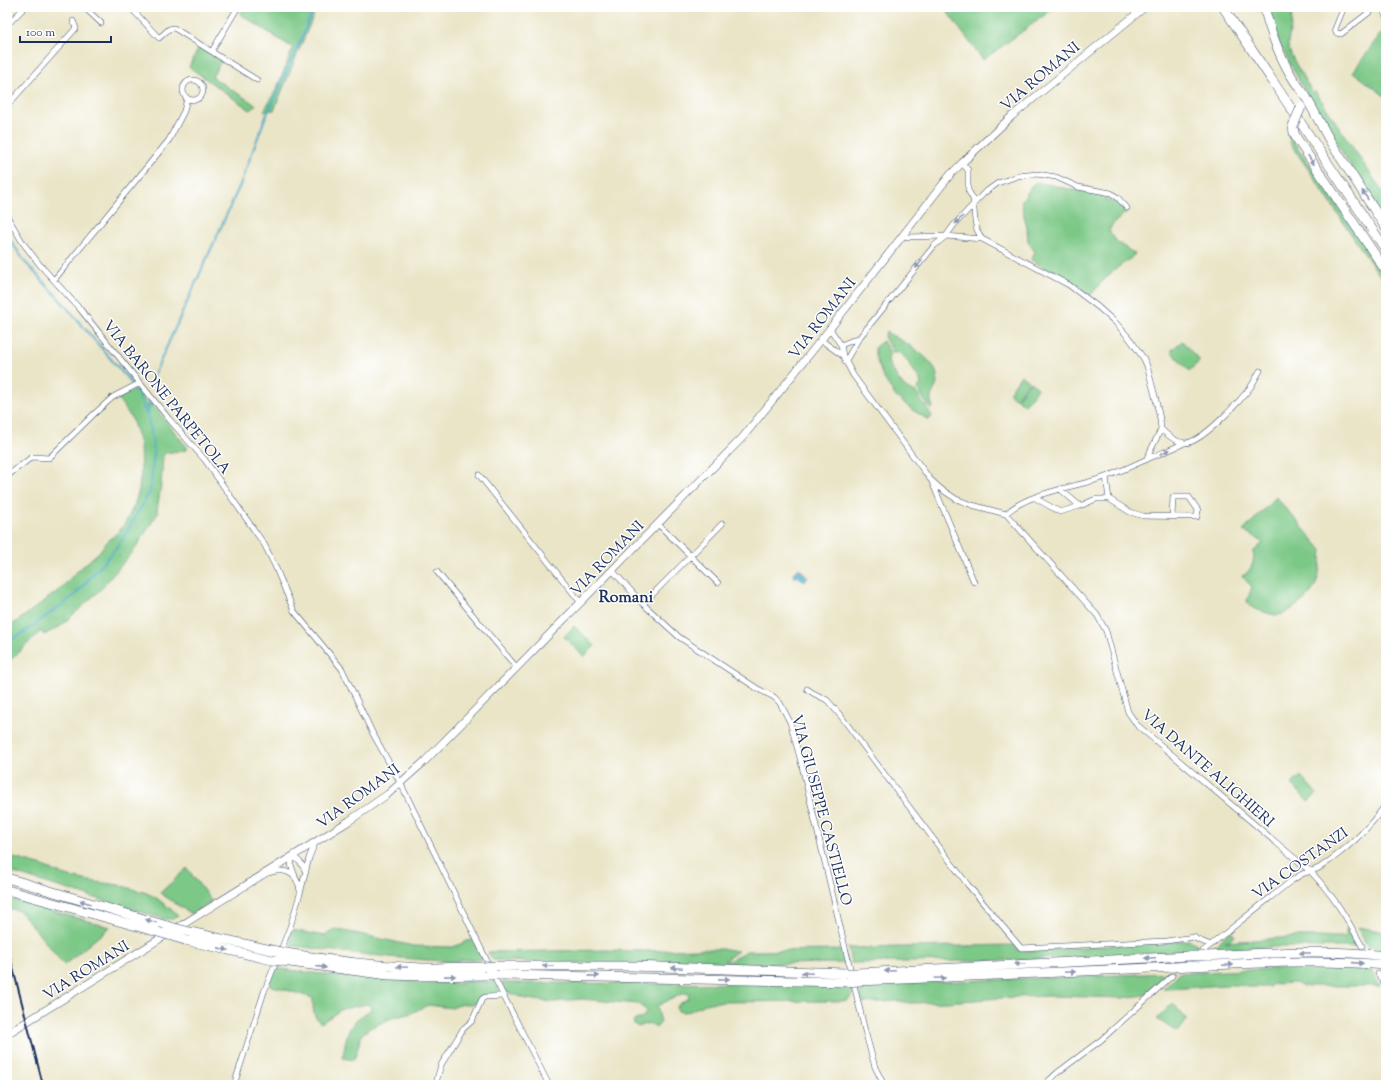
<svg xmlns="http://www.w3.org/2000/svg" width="1393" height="1092" font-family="'Sorts Mill Goudy',serif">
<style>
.green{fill:#7cc886;stroke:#4c7c72}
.water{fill:#49a8c8;stroke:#326c93}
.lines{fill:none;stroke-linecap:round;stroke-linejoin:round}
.stream{stroke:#49a8c8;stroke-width:2}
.street-tunnel{stroke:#c1c1b2;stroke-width:5;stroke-dasharray:5 2.5;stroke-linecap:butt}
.street-casing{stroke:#3a4a6e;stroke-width:6}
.secondary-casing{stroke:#3a4a6e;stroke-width:8}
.highway-casing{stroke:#3a4a6e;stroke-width:10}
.street{stroke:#fff;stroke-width:5}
.secondary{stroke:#fff;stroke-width:7}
.highway{stroke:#fff;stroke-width:9}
.rail{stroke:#1b2f5e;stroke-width:2}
.highway-bridge-casing{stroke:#3a4a6e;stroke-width:10;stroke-linecap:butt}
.highway-bridge{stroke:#fff;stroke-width:9}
.oneway{fill:#8d97ae}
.labels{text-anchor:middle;stroke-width:3;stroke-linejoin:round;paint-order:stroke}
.street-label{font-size:15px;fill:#1b2f5e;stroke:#fff}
.neighbourhood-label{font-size:16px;font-weight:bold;fill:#1b2f5e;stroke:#fff}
</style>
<rect width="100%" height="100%" fill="#fff"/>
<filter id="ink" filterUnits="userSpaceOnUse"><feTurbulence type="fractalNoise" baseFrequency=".025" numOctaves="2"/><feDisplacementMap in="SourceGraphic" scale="8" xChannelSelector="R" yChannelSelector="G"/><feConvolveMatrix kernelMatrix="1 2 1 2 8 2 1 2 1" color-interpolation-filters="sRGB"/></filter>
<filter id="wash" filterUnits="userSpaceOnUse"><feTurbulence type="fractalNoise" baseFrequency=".012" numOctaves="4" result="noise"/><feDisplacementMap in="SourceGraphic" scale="16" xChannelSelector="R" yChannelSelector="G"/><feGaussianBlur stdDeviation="0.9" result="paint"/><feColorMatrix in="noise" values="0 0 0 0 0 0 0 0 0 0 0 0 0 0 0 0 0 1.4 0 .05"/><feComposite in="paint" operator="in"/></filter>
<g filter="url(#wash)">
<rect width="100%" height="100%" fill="#eae5c7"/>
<path class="green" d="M244,7H317L274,110L264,111L277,88L293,48L240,14Z
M948,7H1056L983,60L945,9Z
M1269,7H1289C1296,19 1288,32 1288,45C1289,55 1307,83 1313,93L1315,91L1386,197V223L1309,99L1279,43Z
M1384,29L1386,34V97L1353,72Z
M199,47L221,61L212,77L256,105L250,110L189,67Z
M1288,133L1386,276V284C1352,238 1323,189 1290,143Z
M1037,182L1074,190L1101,193L1108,201L1117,202L1126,212L1112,225L1109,231L1118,243L1135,254C1130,260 1123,263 1117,268C1107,276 1098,286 1090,296L1068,281L1031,260L1035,252L1028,242L1027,228L1021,202L1033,184Z
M886,332C902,341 942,360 937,383C935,391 927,398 933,406L931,410L917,389L921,384L920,380L904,356L898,352H893L884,337Z
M883,341L891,354L888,359L889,364C895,372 903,393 915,391L932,416L929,420L914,411L896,397L883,377L875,356V347Z
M1182,341L1200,361L1189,371L1171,351Z
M1021,375L1029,381L1016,399L1009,393Z
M1030,382L1038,388L1025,405L1017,399Z
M138,389L149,408L151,403L187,447V450L165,453L163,456L161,485L157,510L158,513L134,550L101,589L61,626L44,635L41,631L7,663V629L63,587L74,574L99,552L104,545L119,531L124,525L134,506L139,490L141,471L140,444L132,419L117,397Z
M1276,497L1322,550C1319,578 1319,592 1293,608C1281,616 1278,617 1264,612C1257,609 1250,609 1247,601L1252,587L1242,576C1252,571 1254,562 1254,551L1263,543L1254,536L1243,531Z
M574,626L595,646L584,657L564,637Z
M1301,776L1317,794L1308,802L1292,784Z
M7,856L43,866L66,876L89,881L119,885L147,893L158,899L178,915L173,919H164L7,871Z
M187,868L212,902L191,914L160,893Z
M7,898L16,901L110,927L64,965L20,911L7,908Z
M1357,927L1386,932V950L1368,947Z
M334,929L364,935L413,946L453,947L472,939L483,960H459V962C401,959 345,953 288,945L293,930L325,936Z
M1348,929L1357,947H1274L1206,951L1218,943L1231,930L1235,936L1231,940L1225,941L1226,942L1293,937H1346V930Z
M1190,940L1198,945V951L1018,960L851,963L848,948L1014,945L1018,950L1026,951Z
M693,949H725L738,951L724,961H729L746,951L844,950L847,963L773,964L542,963L493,960L488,952L605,950L645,951Z
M1313,967L1371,970L1380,986H1302L1295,983L1273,984L1269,987H1247C1238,981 1179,990 1163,989L1179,973Z
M276,968C337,977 399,982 461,984V981L495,982L501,994L481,996L476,1004H462L452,1008L428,1005L409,1014L392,1018L370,1028L362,1034L354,1060L343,1058C345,1043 346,1030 357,1019C363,1015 368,1012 372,1007L367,1004L342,1009L321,1023C312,1016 313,1008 313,998L269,985Z
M1170,973L1145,995L1122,998L1054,996L1014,997L947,1002L909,1003L899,1001L863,1003L857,985Z
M500,983L853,984C854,992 853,995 848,1000L843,1001L716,1002C711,1003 707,1003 703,1005C692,1009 691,1014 678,1011L676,1008L679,1004L689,998L688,994L684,993L657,1006L661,1022L656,1028L649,1023L638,1027L634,1024L633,1021L641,1018L647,1012L645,1009L638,1004L581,999L553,1002L526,999L504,991Z
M1173,1003L1187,1020L1178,1032L1157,1019Z"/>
<path class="water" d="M799,568L808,577L803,582L797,576L795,578L792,575Z"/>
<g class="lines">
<path class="stream" d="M7,235L25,262L62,302L133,385
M149,386L240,185L264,121L301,39L314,7
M148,416L149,401
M7,642L23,633L74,596L118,546L150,492L154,450L148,417L135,389"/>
</g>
</g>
<g filter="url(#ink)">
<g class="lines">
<path class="street-tunnel" d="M1172,976L1196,956"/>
<g class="street-casing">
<path id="street" d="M84,7L101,23
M130,7L159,38L169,29L174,28L257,80
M1344,7L1335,29L1336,33L1341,34L1376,7
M1382,7L1386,17
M7,25L25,7
M212,51L238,7
M183 90a10 10 0 1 1 20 0a10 10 0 1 1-20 0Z
M7,106L76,28L73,21
M962,163L968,170V190L973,199L975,221L977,230L982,239
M7,216L23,243L40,265L80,309L169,419L205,460L264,544L275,566L294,611L342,669L372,732L401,784L490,967
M904,235L907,237L946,236L982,239L1069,285L1098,307L1115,322L1130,339L1144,359L1147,366L1155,396L1160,419L1161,429L1146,460
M54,280L169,140L184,111L187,98
M830,329L841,345L843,356L853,375L930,479L941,489L956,499L972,505L1006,514L1097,615L1106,631L1128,712L1137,725L1311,872C1333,895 1347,918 1362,946
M821,340L843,356
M841,345L858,338
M845,362L859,338L934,246L946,236L954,225L984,193L998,183L1018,176L1037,174L1056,177L1078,187L1111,193L1118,198L1127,208
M1161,429C1167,435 1176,442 1185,443C1202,443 1242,399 1252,385C1255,380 1257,375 1260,371
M479,475L581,603
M7,476L32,457L49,458L94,414L113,397L140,383
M1106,477L1109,499
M932,482L974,582
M1060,489L1080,506
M1035,498L1060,512L1080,506L1096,499H1109L1130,512L1143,516L1197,517L1198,510L1189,497H1173L1172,517
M1006,514C1026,493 1077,487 1105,477C1119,472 1132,466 1145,460C1158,454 1171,450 1184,443
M658,524L718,583
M612,570L643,604L679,637L758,689L774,697L780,703L790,722L800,758L865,1031L875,1067L884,1085
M437,572L517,668
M643,604L722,524
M807,689L813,693L827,700L840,715L968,885L1021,948L1166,941L1194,937L1196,939L1211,945
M269,873C285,867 298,873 300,891
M295,876L291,865L293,856L301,863L306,872
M1203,951L1291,881C1295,879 1298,876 1302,874C1307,872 1313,871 1319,868C1345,851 1368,830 1386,804
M1378,974L1386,987
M493,975L549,1085
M234,1085L264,992L290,927L300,894L309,858L315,843
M437,1085V1079L441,1065L463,1029L472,1021L482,999L485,997L504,996
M1044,1085L1057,1073L1101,1040L1172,976"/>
</g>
<g class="secondary-casing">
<path id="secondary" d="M7,1034L349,821L388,794L425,761L743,437L821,340L950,175L962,163L1012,116L1145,7"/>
</g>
<g class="highway-casing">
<path id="highway" d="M1223,7L1386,250
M1264,7C1272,38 1284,70 1305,95L1330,141L1386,228
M1293,126L1294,133L1297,139L1386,271
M7,878L167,926
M7,890L158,932
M190,932L276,951
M185,940L272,960
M286,953C331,961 377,966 422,968C442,968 463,967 483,967
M1205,956C1265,953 1326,949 1386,956
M282,961L388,975L424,976L488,975
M495,966H631L846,973
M1189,966C1255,963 1320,959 1386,965
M857,973L1189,956
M499,975L848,982
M859,981L1174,967"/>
</g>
<use href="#street" class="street"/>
<use href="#secondary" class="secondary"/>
<use href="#highway" class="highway"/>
<path class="rail" d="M7,945L43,1085"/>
<g class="highway-bridge-casing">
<path id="highway-bridge" d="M1293,126L1301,107
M167,926L190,932
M158,932L185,940
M276,951L286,953
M1189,956H1205
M272,960L282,961
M483,967L495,966
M1174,967L1189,966
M846,973H857
M488,975H499
M848,982L859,981"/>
</g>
<use href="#highway-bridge" class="highway-bridge"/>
</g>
<defs><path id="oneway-solid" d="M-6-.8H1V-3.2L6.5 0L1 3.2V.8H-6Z"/></defs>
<g class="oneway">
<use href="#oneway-solid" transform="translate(1311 160) rotate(56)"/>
<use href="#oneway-solid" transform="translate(1365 195) rotate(-123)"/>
<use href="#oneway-solid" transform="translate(959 220) rotate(135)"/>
<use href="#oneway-solid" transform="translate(919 264) rotate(131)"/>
<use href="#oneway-solid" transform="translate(1165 452) rotate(-24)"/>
<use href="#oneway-solid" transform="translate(85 902) rotate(-163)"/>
<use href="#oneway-solid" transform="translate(151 921) rotate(-164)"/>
<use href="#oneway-solid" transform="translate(223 949) rotate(13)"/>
<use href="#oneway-solid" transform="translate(1305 953) rotate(-180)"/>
<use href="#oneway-solid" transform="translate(1150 958) rotate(177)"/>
<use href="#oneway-solid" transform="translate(1358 963) rotate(4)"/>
<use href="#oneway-solid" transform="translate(1020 964) rotate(177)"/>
<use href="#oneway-solid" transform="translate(1228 965) rotate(-3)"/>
<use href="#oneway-solid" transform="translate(548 966) rotate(180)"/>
<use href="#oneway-solid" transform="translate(321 967) rotate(8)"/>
<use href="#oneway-solid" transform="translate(402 967) rotate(-177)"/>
<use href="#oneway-solid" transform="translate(677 968) rotate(-178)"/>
<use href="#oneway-solid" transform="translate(890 971) rotate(177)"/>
<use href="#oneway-solid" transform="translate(1070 972) rotate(-3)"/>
<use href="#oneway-solid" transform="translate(807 973) rotate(-178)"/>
<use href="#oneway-solid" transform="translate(450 976) rotate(-1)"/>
<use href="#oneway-solid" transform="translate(594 976) rotate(1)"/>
<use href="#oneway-solid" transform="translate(940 978) rotate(-3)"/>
<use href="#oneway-solid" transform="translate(724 979) rotate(1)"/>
</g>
</g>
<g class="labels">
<g class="street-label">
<text transform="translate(1040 76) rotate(-40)" y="5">VIA ROMANI</text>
<text transform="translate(822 318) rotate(-52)" y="5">VIA ROMANI</text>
<text transform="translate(167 397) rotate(51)" y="5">VIA BARONE PARPETOLA</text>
<text transform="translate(607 558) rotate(-46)" y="5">VIA ROMANI</text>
<text transform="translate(1208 768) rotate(41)" y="5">VIA DANTE ALIGHIERI</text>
<text transform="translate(358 796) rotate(-36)" y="5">VIA ROMANI</text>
<text transform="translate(822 810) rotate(75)" y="5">VIA GIUSEPPE CASTIELLO</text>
<text transform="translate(1300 863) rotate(-35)" y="5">VIA COSTANZI</text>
<text transform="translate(86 970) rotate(-32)" y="5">VIA ROMANI</text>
</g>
<g class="neighbourhood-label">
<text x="626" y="602">Romani</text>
</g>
</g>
<rect width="1393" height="1092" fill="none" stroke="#fff" stroke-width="24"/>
<path d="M20 36v6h91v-6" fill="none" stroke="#1b2f5e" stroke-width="2"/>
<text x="26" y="36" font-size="12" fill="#1b2f5e" stroke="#ffffff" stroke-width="3" paint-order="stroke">100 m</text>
</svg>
